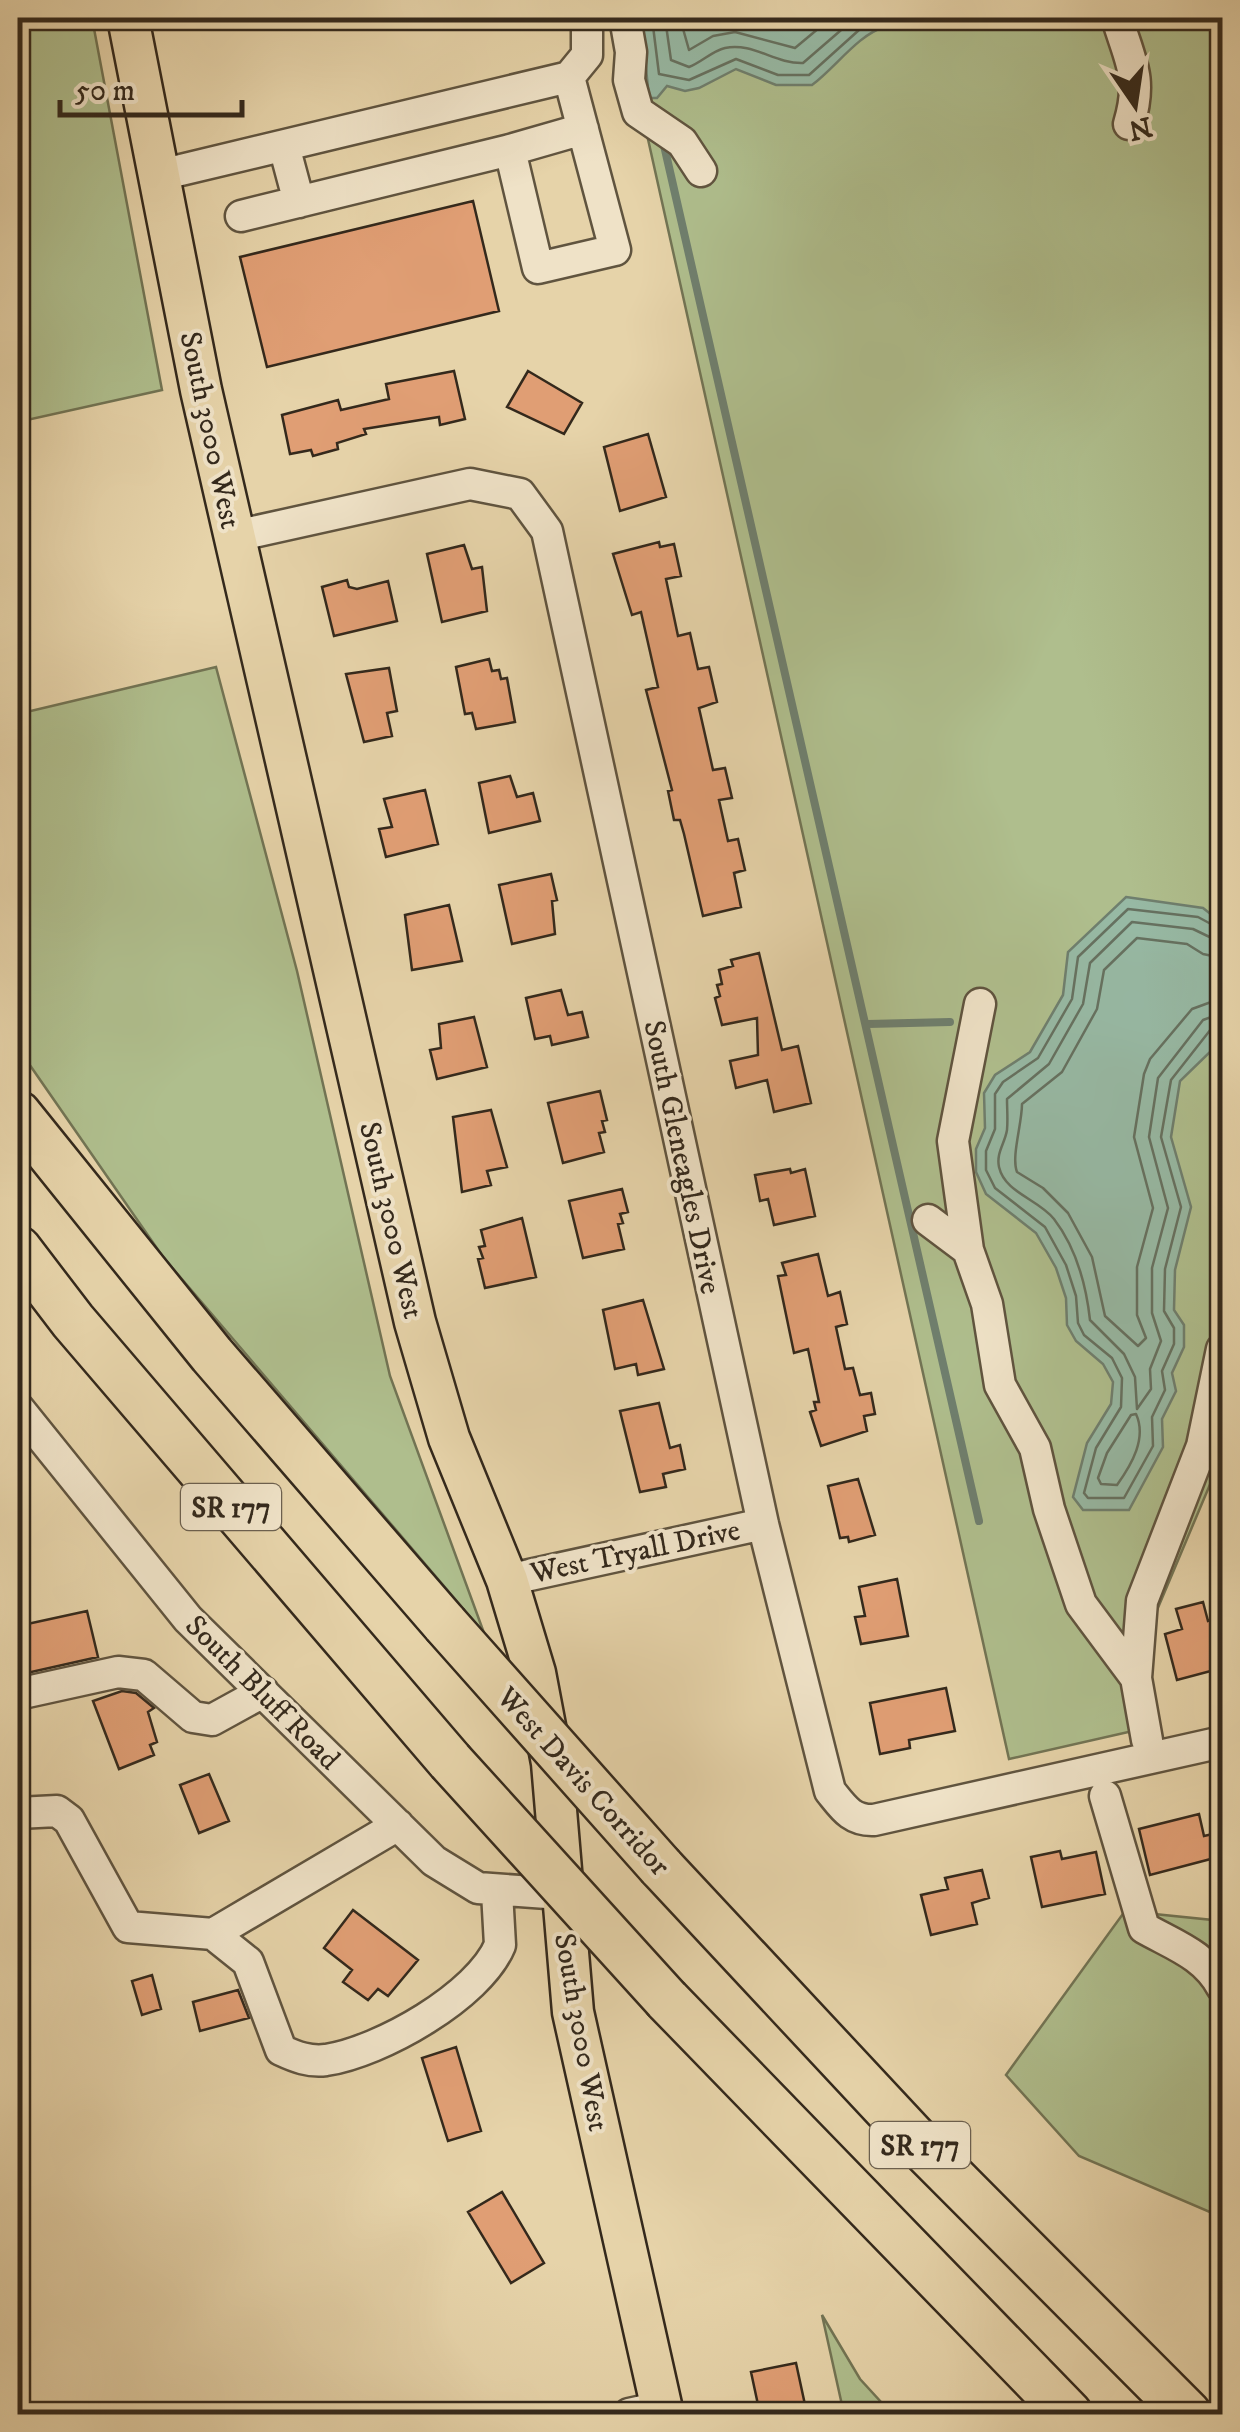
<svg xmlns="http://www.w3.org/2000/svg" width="1240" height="2432" font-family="'IM FELL DW Pica',serif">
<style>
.green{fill:#afbe8d;stroke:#727454;stroke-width:2.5}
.water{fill:#97b9a4;stroke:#6f7f6e;stroke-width:2.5}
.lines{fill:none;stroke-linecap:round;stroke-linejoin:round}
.shore{stroke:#667160;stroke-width:2.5}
.stream{stroke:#6f7f6e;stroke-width:8}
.building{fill:#e09e74;stroke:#34291c;stroke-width:2.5}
.minor-casing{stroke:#60543f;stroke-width:35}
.major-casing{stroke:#34291c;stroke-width:45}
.highway-casing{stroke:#34291c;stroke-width:50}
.minor{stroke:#efe2c7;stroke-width:30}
.major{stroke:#e6d3a9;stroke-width:40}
.highway{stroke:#e6d3a9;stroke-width:45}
.highway-bridge-casing{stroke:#34291c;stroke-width:50;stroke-linecap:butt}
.highway-bridge{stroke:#e6d3a9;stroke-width:45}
.labels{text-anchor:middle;stroke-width:8;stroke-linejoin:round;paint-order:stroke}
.shield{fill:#efe2c7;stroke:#6c604f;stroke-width:2.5}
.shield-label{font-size:28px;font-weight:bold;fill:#34291c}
.street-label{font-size:30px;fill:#34291c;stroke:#efe2c7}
</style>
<rect width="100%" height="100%" fill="#e6d3a9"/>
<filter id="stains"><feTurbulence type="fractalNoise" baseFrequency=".002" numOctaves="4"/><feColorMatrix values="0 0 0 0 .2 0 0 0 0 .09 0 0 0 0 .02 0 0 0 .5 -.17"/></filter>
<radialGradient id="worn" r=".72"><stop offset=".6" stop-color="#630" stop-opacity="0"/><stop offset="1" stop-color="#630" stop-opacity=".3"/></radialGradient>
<path class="green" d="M18,18H92L162,390L18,422Z
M621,18H1222V1456L1141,1648L1146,1728L1009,1759Z
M216,667L297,971L390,1376L484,1633L163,1257L18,1048V714Z
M1125,1911L1222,1921V2223L1217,2215L1079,2156L1006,2075Z
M822,2315L860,2379L892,2414H844Z"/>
<path class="water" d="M641,18H913C903,28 897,23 884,27C858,35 835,68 812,85H776L736,69L699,88L685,91L667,86L657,98H649Z
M1126,897L1203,908L1222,923V1027L1211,1051L1180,1081L1171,1137L1191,1207L1175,1270L1174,1310L1184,1325V1347L1172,1373L1176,1391L1162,1419L1163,1447L1129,1510H1083L1073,1497L1087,1443L1111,1404L1113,1382L1103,1364L1076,1341L1067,1325L1066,1298L1056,1268L1036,1233L986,1194L976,1172V1149L985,1128L984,1093L995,1075L1030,1052L1063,995L1068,952Z"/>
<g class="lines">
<path class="shore" d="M652,18L659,74L689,80L736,59L778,75H809L859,30L881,18
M665,18L671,60L689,67C702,62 712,51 725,48C753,42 775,64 803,63L855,18
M680,18L689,50L713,36L735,32L795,48L831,18
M1222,930L1198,917L1128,909L1078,957L1072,999L1038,1058L1003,1082L995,1094V1129L986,1151V1170L995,1188L1045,1227L1066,1265L1076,1296L1078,1323L1084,1335L1112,1358L1122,1378L1121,1407L1096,1448L1084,1493L1088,1498H1124L1153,1446L1152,1417L1165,1390L1162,1371L1174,1344V1328L1164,1311L1165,1269L1181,1207L1161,1137L1171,1080L1211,1029L1222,1025
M1222,943L1193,929L1132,922L1090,963L1083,1004L1049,1064L1007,1099C1007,1109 1008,1120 1007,1130C1005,1143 996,1153 999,1167C1005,1193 1038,1199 1054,1219C1077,1249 1086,1284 1090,1320L1124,1354L1135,1377L1137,1409L1151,1389L1150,1369L1161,1341L1152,1313V1268L1168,1208L1149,1137L1158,1078L1203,1020L1222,1013
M1222,958L1203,954L1187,944L1137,938L1104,970L1097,1009L1062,1072L1022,1104C1022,1124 1011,1157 1017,1172L1043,1188L1068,1213L1092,1257L1105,1316L1138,1346L1146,1338L1137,1315V1267L1153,1208L1134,1137L1144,1074L1150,1059L1192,1009L1222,998
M1136,1414C1147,1438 1132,1464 1117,1485L1101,1484L1098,1478L1107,1453L1131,1415Z"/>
<path class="stream" d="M663,141L979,1521
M868,1024L950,1022"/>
</g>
<path class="building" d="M473,201L499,311L267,367L240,257Z
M454,371L465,419L440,425L439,417L364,429L366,434L337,443L338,449L313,456L311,450L290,454L282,415L338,400L341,410L389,399L386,384Z
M528,371L582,403L564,434L507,407Z
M648,434L666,497L620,511L604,447Z
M659,542L660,547L674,544L681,576L666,579L678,636L690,633L698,669L709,667L717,702L699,708L713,770L725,768L732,798L719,800L728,841L738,839L745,870L734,873L741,907L703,916L684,834L680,820H674L668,791L672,790L646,690L658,687L641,612L632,615L613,554Z
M464,545L472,569L482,567L487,611L442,622L427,554Z
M347,580L349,587L357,589L388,581L397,621L334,636L322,587Z
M489,659L492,671L499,670L501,679L507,678L515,722L476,729L472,713L465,714L456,667Z
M389,668L397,711L387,713L392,736L364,742L346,674Z
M510,776L517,797L533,793L540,821L489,833L479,783Z
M425,790L438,844L386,857L379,829L392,827L384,799Z
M551,874L557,900L552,901L555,934L512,944L499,885Z
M449,905L462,961L412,970L405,915Z
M759,953L782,1050L798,1046L811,1103L774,1112L767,1080L736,1088L730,1061L758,1055L757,1018L722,1025L715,998L720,996L717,985L722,984L719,970L733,966L731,960Z
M561,990L568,1015L582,1012L588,1037L552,1045L550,1036L535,1039L526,998Z
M474,1017L487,1067L437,1079L430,1050L441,1048L439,1024Z
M600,1091L607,1120L602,1121L605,1132L599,1133L604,1152L563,1163L548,1103Z
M491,1110L507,1167L487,1171L491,1185L462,1192L453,1117Z
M790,1169L791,1173L805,1169L815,1216L774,1225L768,1199L760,1201L755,1175Z
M622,1189L628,1212L620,1214L623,1223L618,1224L624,1249L583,1258L569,1201Z
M522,1218L536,1277L485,1288L478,1259L483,1258L479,1247L485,1246L481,1230Z
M818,1254L828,1296L840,1292L847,1324L836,1327L845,1369L853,1368L860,1395L871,1393L875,1414L864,1416L867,1431L821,1446L810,1412L816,1410L814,1402H819L808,1349L794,1353L778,1276L786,1275L782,1263Z
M643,1300L664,1369L638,1375L636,1364L615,1369L603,1310Z
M659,1403L670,1448L680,1445L685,1469L663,1474L666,1487L640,1492L620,1411Z
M858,1479L875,1535L849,1542L848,1537L840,1538L828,1486Z
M897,1579L908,1636L861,1644L855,1617L865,1616L859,1587Z
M1203,1602L1208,1621L1222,1617V1668L1177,1680L1165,1634L1182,1629L1176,1609Z
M87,1611L98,1657L18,1675V1626Z
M946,1688L955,1731L909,1740L910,1748L880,1754L870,1703Z
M122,1691L136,1693L154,1708L148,1712L157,1742L150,1745L154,1755L119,1769L93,1701Z
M209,1774L229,1821L199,1833L180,1785Z
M1199,1814L1204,1836L1217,1833L1222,1856L1150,1875L1139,1829Z
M1060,1851L1062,1859L1096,1852L1105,1894L1042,1907L1031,1857Z
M982,1870L989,1898L972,1903L977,1924L931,1935L921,1895L948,1889L945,1878Z
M353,1910L418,1960L388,1996L378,1989L368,2000L343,1982L352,1970L324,1948Z
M152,1975L161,2009L142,2015L132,1981Z
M238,1990L249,2018L200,2031L193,2002Z
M456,2047L481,2131L448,2141L422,2058Z
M502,2192L544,2263L511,2283L468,2212Z
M796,2363L807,2414H760L751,2372Z"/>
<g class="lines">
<g class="minor-casing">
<path id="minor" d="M625,18L631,52L629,80L638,112L682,142L701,171
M1117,18C1130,61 1143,78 1129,124
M569,77L587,55V18
M284,146L299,202
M510,150L583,129
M160,175L569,77L615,250L538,268L510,150L241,216
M235,536L470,484L520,494L547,531L763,1524L830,1791C843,1807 851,1821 874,1820L1222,1742
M980,1004L953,1141L968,1250L987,1304L1000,1385L1035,1448L1049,1509L1081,1604L1136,1678
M928,1220L968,1250
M18,1408L188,1619L434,1861L478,1888L561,1894
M507,1580L763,1524
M18,1694L118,1672L144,1675L193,1717L212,1720L263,1692
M1147,1740L1136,1678L1142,1601L1202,1446L1222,1349
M1105,1796L1144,1928C1174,1945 1205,1955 1222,1987
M18,1813L57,1811L69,1820L128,1927L213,1934L248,1962L281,2050C296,2057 309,2062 326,2060C380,2052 479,1996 500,1945L497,1892
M213,1934L398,1825
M629,2414L661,2407"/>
</g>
<g class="major-casing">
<path id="major" d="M128,18L201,390L415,1322L449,1438L507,1580L535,1673L552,1763L573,2012L663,2414"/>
</g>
<g class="highway-casing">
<path id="highway" d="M18,1114L212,1355L445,1624
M18,1249L73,1321L450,1761
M661,1867L927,2152L1188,2414
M667,2000L1069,2414"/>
</g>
<use href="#minor" class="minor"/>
<use href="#major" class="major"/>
<use href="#highway" class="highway"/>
<g class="highway-bridge-casing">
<path id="highway-bridge" d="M445,1624L661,1867
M450,1761L667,2000"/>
</g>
<use href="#highway-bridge" class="highway-bridge"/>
</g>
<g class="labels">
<g class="shield">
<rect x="181" y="1484" width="100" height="46" rx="8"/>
<rect x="870" y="2122" width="100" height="46" rx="8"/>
</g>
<g class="shield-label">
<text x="231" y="1517">SR 177</text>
<text x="920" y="2155">SR 177</text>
</g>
<g class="street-label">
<text transform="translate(211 430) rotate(78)" y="10">South 3000 West</text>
<text transform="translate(683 1157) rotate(78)" y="10">South Gleneagles Drive</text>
<text transform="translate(392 1220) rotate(77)" y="10">South 3000 West</text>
<text transform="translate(635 1551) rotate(-12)" y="10">West Tryall Drive</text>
<text transform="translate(263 1692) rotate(45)" y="10">South Bluff Road</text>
<text transform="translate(584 1781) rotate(48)" y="10">West Davis Corridor</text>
<text transform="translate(582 2032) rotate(80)" y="10">South 3000 West</text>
</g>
</g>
<rect width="1240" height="2432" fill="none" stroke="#e6d3a9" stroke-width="60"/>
<rect x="20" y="20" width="1200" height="2392" fill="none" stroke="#34291c" stroke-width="5"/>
<rect x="30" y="30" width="1180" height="2372" fill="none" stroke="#34291c" stroke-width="2.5"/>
<g transform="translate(1135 105) rotate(167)" stroke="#efe2c7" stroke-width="8" paint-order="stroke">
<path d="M0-8L18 38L0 25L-18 38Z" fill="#34291c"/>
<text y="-15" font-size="28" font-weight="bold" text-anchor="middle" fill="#34291c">N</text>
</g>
<path d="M60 100v15h182v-15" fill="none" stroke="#34291c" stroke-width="5"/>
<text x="75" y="100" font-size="30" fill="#34291c" stroke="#efe2c7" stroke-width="8" paint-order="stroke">50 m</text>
<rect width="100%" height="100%" filter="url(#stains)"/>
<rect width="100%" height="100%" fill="url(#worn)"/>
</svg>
